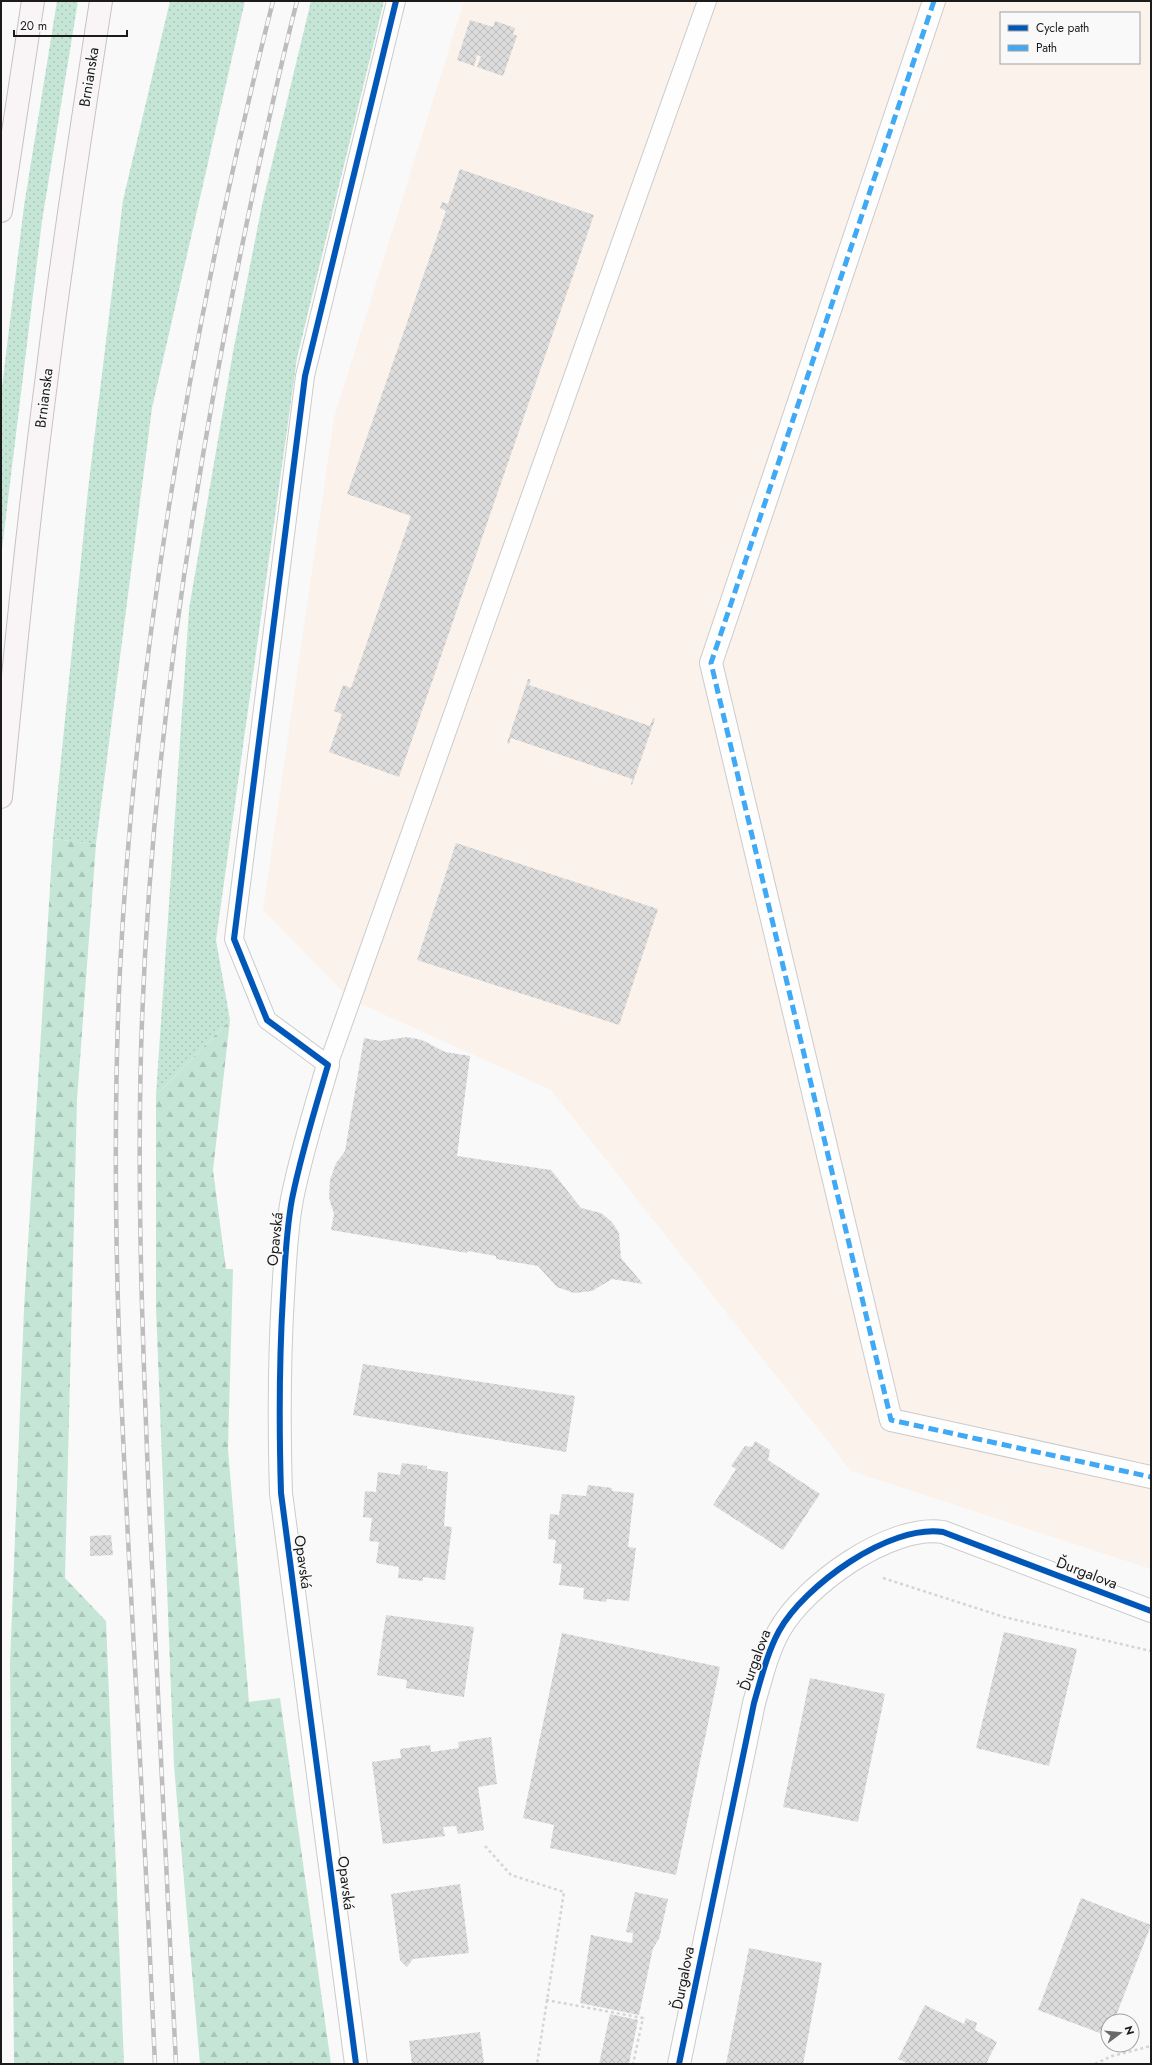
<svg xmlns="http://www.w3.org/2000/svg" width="1152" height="2065" font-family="Jost,sans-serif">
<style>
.medical{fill:#fbf2ec;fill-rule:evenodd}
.grass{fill:url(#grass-dots)}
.forest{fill:url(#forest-firs)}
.building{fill:url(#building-cross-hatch)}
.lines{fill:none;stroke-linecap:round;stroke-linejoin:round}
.lane-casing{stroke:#cbcbcc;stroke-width:20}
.street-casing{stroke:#cbcbcc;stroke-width:24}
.primary-casing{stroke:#c8c0c2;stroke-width:24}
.path{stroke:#d5d5d5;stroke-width:2.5;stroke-dasharray:3 3;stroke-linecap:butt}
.lane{stroke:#fefefe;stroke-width:18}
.street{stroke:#fefefe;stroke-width:22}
.primary{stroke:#f9f5f6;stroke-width:22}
.rail-casing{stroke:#bdbdbd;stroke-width:4.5}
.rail{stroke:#f9f9fa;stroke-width:3;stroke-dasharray:9;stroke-linecap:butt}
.quiet{stroke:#3fa9f5;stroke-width:5;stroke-dasharray:10 5;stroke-linecap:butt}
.cycleway-casing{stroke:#f9f9fa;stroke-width:8}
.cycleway{stroke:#0057b8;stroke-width:6}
.labels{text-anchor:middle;stroke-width:3;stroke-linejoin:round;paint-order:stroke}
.street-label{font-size:15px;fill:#1b1b1b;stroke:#f9f9fa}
</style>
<defs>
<pattern id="grass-dots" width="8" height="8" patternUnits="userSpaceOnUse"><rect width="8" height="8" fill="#c5e6d6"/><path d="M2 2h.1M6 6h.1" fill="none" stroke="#a9c5b7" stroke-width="1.8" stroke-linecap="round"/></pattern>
<pattern id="forest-firs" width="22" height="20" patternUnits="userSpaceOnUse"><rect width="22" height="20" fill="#c5e6d6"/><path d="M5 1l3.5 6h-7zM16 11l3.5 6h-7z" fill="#a9c5b7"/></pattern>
<pattern id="building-cross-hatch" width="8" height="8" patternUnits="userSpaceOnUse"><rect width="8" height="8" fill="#dcdcdc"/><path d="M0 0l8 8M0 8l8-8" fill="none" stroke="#bcbcbc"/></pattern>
</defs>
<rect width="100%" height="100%" fill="#f9f9fa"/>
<path class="medical" d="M464,1H1151V1569L851,1471L551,1090L350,999L263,910L334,418ZM1001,13H1139V63H1001Z"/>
<path class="grass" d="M57,1H78L42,221L1,557V395L24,206Z
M170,1H245L152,408L96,844L53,839L88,490L123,200Z
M311,1H384L297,358L216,940L230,1020L156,1095L189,609L233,352L262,205Z"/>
<path class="forest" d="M53,839L96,844L77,1100L65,1578L106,1621L124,2064H14L10,1664L24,1308Z
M230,1020L213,1170L226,1269H233L228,1449L249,1702L280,1698L331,2064H200L174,1766L156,1308V1095Z"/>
<path class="building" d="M470,20L493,27L495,21L515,28L513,34L517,36L503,76L477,67L481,56L477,55L474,66L457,60Z
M460,169L594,215L399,777L329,752L342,714L334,711L343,685L351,688L411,516L347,494L446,211L440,208L442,202L448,204Z
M528,679H531L529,685L650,726L653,718L655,719L632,785L631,784L632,779L511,738L509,744L507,743Z
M456,843L658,909L619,1025L417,960Z
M407,1037L422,1040L445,1052L470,1056L457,1156L551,1170L581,1208L601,1213L612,1222L619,1233L621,1258L643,1284L612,1279L592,1291L574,1293L557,1287L538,1266L496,1259V1256L468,1251L467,1253L331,1230L334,1214L329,1198L330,1180L336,1163L345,1151L364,1038L380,1041Z
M363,1364L575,1396L566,1452L353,1415Z
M755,1441L770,1450L768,1460L820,1494L783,1550L713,1505L736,1469L731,1466L745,1446L752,1447Z
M402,1463L427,1466V1469L448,1472L444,1526L452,1527L445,1580L423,1577V1581L398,1578L399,1567L376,1563L379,1542L369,1541L372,1518L363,1517L365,1491L376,1492L378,1472L400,1475Z
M588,1485L612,1488V1491L634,1493L628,1547L636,1548L629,1601L607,1599L606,1602L583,1599L584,1588L559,1585L562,1564L553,1563L556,1540L548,1539L550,1514L559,1515L562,1494L586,1496Z
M111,1535L113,1555L90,1556V1536Z
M386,1615L474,1627L464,1697L406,1688L407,1680L377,1675Z
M1004,1632L1077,1649L1049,1766L976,1748Z
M562,1633L720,1667L676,1875L550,1848L554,1825L523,1818Z
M810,1678L885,1694L858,1822L783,1807Z
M491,1737L497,1784L478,1787L484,1830L458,1834L456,1826L443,1827L445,1836L383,1844L372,1762L401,1758L400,1749L430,1745L431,1752L459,1748L458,1742Z
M460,1884L469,1953L413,1959L407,1967L400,1960L391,1894Z
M635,1892L668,1899L659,1939L653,1948L639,2015L580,2003L591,1935L632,1943L633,1933L626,1932Z
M1081,1898L1151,1925L1114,2021H1108V2036L1038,2010Z
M749,1948L822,1963L803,2064H726Z
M925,2005L964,2024L966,2018L977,2023L975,2030L997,2042L986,2064H909L898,2059Z
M610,2014L638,2020L629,2064H599Z
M480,2032L484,2064H412L409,2041Z"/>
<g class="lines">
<g class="lane-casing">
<path id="lane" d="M396,1L305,376L234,939L267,1020L328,1065L707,1"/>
</g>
<g class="street-casing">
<path id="street" d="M934,1L711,663L891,1420L1151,1477
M328,1065C315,1109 301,1154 292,1199C286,1231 285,1264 283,1296C279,1362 279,1427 281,1493L356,2064
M679,2064L754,1703C761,1679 767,1653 779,1631C804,1586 889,1524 943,1532L1151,1611"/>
</g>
<g class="primary-casing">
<path id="primary" d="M1,211L33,1
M1,797C15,654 29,511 48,368C63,245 82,123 101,1"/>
</g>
<path class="path" d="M883,1578L1004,1617L1151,1651
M485,1846L511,1875L564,1892L537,2064
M546,2000L643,2018L633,2064
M1095,2064L1112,2056L1151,2046"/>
<use href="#lane" class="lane"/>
<use href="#street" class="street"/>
<use href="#primary" class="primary"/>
<g class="rail-casing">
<path id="rail" d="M155,2064C150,1949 144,1835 138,1720C124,1470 108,1219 120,969C137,642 193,318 273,1
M176,2064C167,1876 157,1689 149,1501C143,1351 137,1202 141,1052C148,795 184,539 234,286C253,191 273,95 297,1"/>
</g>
<use href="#rail" class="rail"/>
<path class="quiet" d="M934,1L711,663L891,1420L1151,1477"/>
<g class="cycleway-casing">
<path id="cycleway" d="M356,2064L281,1493C279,1427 279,1362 283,1296C285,1264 286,1231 292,1199C301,1154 315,1109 328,1065L267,1020L234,939L305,376L396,1
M679,2064L754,1703C761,1679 767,1653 779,1631C804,1586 889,1524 943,1532L1151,1611"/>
</g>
<use href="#cycleway" class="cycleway"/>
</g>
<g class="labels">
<g class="street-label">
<text transform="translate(89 77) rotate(-81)" y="5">Brnianska</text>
<text transform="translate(44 398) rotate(-83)" y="5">Brnianska</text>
<text transform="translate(275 1239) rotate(-84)" y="5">Opavská</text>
<text transform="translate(303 1562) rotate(82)" y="5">Opavská</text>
<text transform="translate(1087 1573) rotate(21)" y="5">Ďurgalova</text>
<text transform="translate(755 1660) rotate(-70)" y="5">Ďurgalova</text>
<text transform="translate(346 1883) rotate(83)" y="5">Opavská</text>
<text transform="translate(683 1978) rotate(-79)" y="5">Ďurgalova</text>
</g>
</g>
<rect width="1152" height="2065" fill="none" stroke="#1b1b1b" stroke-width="4"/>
<rect x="1000" y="12" width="140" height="52" fill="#f9f9fa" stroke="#a0a0a1"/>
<rect x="1008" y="25" width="20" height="6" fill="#0057b8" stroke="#a0a0a1"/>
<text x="1036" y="32" font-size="12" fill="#1b1b1b">Cycle path</text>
<rect x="1008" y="45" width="20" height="6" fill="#3fa9f5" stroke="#a0a0a1"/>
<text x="1036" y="52" font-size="12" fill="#1b1b1b">Path</text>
<g transform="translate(1120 2033) rotate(74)"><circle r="19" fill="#f9f9fa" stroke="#a0a0a1"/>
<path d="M0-3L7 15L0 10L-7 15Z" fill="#696969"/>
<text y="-6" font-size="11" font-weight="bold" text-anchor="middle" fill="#1b1b1b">N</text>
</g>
<path d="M14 30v6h113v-6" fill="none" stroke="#1b1b1b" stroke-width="2"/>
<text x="20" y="30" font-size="12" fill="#1b1b1b" stroke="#f9f9fa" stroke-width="3" paint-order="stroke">20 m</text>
</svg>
